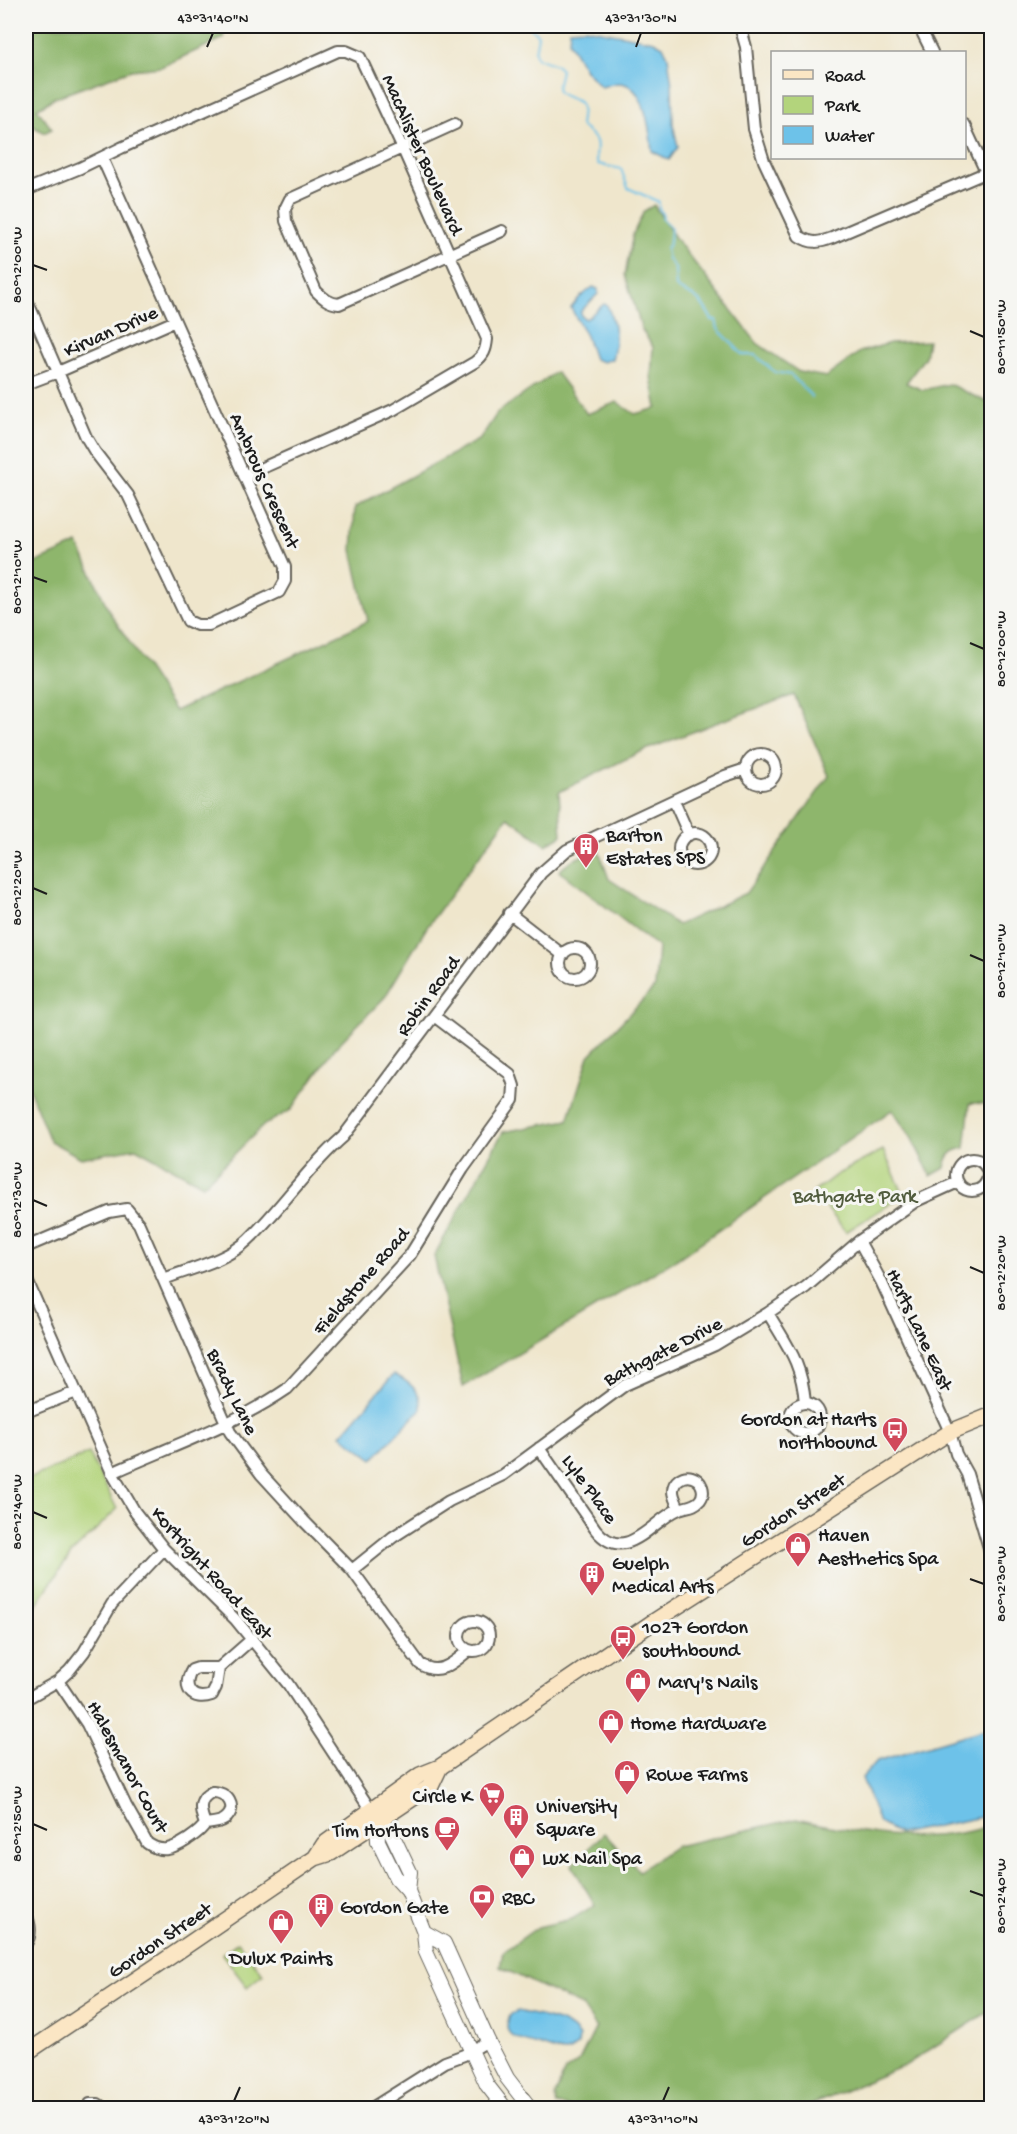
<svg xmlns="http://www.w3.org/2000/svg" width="1017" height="2134" font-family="'Gochi Hand',sans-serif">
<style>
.green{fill:#b3d47c;stroke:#68784c;stroke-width:1.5}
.forest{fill:#8eb66c;stroke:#556944;stroke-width:1.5}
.water{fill:#6dc2e9;stroke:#446f82;stroke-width:1.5}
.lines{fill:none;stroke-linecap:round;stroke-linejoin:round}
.stream{stroke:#6dc2e9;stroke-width:2}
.minor-casing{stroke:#66635a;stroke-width:14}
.tertiary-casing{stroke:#66635a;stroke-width:16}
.secondary-casing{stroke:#66635a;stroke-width:18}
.minor{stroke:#fff;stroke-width:10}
.tertiary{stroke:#fff;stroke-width:14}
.secondary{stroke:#fbe6c4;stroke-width:15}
.ticks{fill:none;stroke:#1c1c1c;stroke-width:2}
.labels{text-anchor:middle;stroke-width:6;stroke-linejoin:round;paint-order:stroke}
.street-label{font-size:20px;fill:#1c1c1c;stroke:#f6f6f2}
.poi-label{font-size:20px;fill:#1c1c1c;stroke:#f6f6f2;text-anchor:start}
.park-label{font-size:20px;fill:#515c3e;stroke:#f6f6f2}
.neatline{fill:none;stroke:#1c1c1c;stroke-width:2}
.ticks-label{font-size:15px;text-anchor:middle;fill:#1c1c1c}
</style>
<rect width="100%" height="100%" fill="#f6f6f2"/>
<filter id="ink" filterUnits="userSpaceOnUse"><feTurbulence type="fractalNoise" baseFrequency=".0167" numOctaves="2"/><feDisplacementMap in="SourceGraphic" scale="12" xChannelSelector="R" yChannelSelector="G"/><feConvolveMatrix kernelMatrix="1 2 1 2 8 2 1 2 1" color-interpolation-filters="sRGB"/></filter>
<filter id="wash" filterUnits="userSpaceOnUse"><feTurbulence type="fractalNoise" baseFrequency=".008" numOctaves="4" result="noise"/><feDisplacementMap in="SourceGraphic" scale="24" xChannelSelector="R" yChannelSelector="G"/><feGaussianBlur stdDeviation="1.35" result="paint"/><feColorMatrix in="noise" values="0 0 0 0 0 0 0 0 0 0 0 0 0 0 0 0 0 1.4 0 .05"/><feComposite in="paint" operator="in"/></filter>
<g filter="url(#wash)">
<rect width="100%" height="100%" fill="#efe6cc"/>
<path class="green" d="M883,1150L904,1195L846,1232L814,1192L836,1175Z
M89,1453L117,1509L71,1554L26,1619V1480Z
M238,1942L263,1974L247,1987L222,1954Z"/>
<path class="forest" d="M26,26H225L222,27L224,38L161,67L131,70L54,98L37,109L52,129L44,133L26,122Z
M654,205L676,239L757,343L799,372L826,377L860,352L890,343L928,341L925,357L906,383L923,390L949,384L991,404V1104L970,1103L965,1148C952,1150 947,1155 945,1168L931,1176L911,1137L892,1110L677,1259L463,1387L434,1256L503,1132L568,1120L589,1056L655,987L658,947L559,871L571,861L598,848L609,879L678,925L746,893L829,776L794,695L713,724L638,753L559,792L562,835L546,845L508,817L427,927L385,997L335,1048L291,1110L264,1125L203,1185L136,1148L81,1158L50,1141L26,1081V567L78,544L110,613L175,711L368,621L352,550L355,507L480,439L498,412L556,372L587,414L617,402L635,414L657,408L651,377L653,347L642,330L625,275L633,234L644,211Z
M796,1819C858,1833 929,1847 991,1825V2010L906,2065L804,2108H575L556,2105L555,2095L565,2071L579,2061L596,2027L582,2006L500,1967L503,1952L538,1927L572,1919L595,1905L572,1865L604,1833L639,1871L676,1846Z"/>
<path class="water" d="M585,28L654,41L663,46L668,57L672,85L673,124L678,147L669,160L652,151C650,132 645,83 619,83C613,83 606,86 601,87L585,70L569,42L570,29Z
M593,287L598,289V294L581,311V316L586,319L604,304L607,305C615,324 618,339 612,359L603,362L594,359L586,336L571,308L579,298Z
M394,1374C407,1381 423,1391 421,1409L373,1459L341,1435Z
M982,1730L991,1737V1809L981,1817L899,1834L879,1823L862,1778L877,1761Z
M518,2011C539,2017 568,2018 579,2037L578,2045C574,2048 571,2051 566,2052C556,2052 547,2048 538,2045C520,2040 498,2037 511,2014Z"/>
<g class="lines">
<path class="stream" d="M529,26L538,35L535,52L537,58L556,65L561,70L557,88L559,93C578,105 585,94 580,125C584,130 592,134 595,139C600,146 593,156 598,164L621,169L628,188L659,202V208L663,216L662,219L671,228L670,242L666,249L668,259L675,268L676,287C680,291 683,291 689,294C700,299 706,309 712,320H716L718,329L743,355H755L775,372L791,375L812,397"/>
</g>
</g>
<g filter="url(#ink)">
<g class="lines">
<g class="minor-casing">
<path id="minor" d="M740,26L746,47L754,129L764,161L799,236C811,244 819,243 832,238L992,170
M919,26L932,52
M455,124L290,199L285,209L286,221L316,291C324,299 329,303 339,304L502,231
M964,125L992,185
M26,190L80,168L121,148L338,51H346L360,57L402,147L487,339C486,350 484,355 475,362L393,410L244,476
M26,298L86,437L95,452L128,495L188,621L197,625H209L279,592L285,581V567L102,158
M26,384L58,372L175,321
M746 769a15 15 0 1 1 30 0a15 15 0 1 1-30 0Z
M674,801L689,835
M679 849a16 16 0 1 1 32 0a16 16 0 1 1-32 0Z
M509,913L563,955
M560 963a15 15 0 1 1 30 0a15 15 0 1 1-30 0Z
M956 1175a16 16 0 1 1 32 0a16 16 0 1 1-32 0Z
M859,1241L881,1281L950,1432L956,1454L967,1474L992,1558
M26,1247L109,1212L127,1209L139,1224L230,1432L261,1474L304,1521L352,1570L420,1664C440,1677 454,1662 469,1650
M26,1278L112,1473L135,1512L164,1549L236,1620L288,1684L370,1809
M164,1279C192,1268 226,1261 248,1240C282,1208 307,1168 343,1137L541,873L567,850L725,776L746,769
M768,1313C788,1347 802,1363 805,1403
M790 1418a15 15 0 1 1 30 0a15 15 0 1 1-30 0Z
M26,1412L76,1392
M539,1448L596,1530C626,1566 652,1520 679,1509C687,1506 694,1507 700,1500C706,1492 702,1480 692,1477C683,1474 673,1481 673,1491C673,1497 677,1503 679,1509
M112,1473C171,1446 233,1426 287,1389L410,1255L463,1169L513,1100L514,1086L510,1074L434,1016
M352,1570L393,1537L449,1501L503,1475L625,1385L715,1345L768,1313L806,1287L859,1241L916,1201L958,1182
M459 1636a15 15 0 1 1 30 0a15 15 0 1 1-30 0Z
M219,1668L216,1687L212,1695C192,1702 181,1688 192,1670L198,1668H219L252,1639
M58,1681L87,1724L126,1806L147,1843C162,1854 173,1849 187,1840C194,1835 201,1831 205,1824
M26,1699L58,1681L69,1671L84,1652L112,1604L164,1549
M212,1792C227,1791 239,1808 225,1819C220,1823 212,1823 205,1824C200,1811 197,1799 212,1792Z
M26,1913C30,1924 32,1934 26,1944
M88,2108L90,2104H98L104,2108
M372,2108L445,2062L464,2055L488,2041"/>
</g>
<g class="tertiary-casing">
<path id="tertiary" d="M375,1818L391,1832L410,1872L408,1891
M377,1821L378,1841L396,1878L408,1891L424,1932L426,1952L487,2085L505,2108
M424,1932L444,1943L488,2041L507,2078L530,2108"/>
</g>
<g class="secondary-casing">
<path id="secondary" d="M315,1858L324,1844L420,1775L440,1767L653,1622L950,1432L992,1415
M26,2053L155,1967L315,1858L331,1853L431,1786L440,1767"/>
</g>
<use href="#minor" class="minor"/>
<use href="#tertiary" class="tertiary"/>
<use href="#secondary" class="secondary"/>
</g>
</g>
<path class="ticks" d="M207,47L213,33M636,47L641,33M33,265L47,270M970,331L984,337M33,577L47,582M970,643L984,649M33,888L47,894M970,955L984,961M33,1200L47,1206M970,1267L984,1273M33,1512L47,1518M970,1579L984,1584M33,1824L47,1830M970,1891L984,1896M234,2101L240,2087M663,2101L669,2087"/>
<defs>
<g id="building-pin" transform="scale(1.35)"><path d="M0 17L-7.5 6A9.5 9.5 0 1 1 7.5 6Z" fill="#d1495b" stroke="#f6f6f2"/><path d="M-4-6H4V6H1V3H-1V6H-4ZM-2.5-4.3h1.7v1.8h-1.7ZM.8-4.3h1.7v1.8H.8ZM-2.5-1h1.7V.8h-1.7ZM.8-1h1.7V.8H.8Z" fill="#fff"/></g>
<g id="bus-pin" transform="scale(1.35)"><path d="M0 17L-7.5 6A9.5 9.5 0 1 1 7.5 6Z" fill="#d1495b" stroke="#f6f6f2"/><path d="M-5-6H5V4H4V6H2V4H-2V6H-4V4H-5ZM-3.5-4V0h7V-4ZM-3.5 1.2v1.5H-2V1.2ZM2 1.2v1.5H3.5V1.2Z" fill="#fff"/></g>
<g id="shop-pin" transform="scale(1.35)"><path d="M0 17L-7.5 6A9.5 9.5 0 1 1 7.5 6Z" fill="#d1495b" stroke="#f6f6f2"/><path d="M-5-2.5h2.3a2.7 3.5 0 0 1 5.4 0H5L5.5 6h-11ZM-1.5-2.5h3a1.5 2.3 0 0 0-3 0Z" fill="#fff"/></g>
<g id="supermarket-pin" transform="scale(1.35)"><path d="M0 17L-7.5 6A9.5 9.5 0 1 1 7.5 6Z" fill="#d1495b" stroke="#f6f6f2"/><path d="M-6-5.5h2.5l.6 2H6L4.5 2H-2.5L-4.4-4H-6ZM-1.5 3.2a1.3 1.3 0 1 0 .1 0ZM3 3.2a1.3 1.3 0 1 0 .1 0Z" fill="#fff"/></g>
<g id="cafe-pin" transform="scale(1.35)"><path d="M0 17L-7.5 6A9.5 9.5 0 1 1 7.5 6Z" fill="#d1495b" stroke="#f6f6f2"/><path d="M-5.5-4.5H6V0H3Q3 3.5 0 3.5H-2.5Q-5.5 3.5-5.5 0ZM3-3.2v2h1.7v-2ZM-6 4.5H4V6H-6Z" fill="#fff"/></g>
<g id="bank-pin" transform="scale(1.35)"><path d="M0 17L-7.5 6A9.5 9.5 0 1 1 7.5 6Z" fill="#d1495b" stroke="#f6f6f2"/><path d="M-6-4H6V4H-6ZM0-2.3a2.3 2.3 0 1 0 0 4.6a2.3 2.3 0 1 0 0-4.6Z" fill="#fff"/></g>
</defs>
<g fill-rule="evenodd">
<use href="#building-pin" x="586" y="846"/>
<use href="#bus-pin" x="895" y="1430"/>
<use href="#shop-pin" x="798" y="1545"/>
<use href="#building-pin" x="592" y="1574"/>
<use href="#bus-pin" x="623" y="1638"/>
<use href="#shop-pin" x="638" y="1681"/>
<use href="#shop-pin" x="611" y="1722"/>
<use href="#shop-pin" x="627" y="1773"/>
<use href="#supermarket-pin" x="492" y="1795"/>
<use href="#building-pin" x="516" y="1817"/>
<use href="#cafe-pin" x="447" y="1829"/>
<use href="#shop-pin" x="522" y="1857"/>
<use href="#bank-pin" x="482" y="1897"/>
<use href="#building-pin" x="321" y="1906"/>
<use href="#shop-pin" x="281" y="1922"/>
</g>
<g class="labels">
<g class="street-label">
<text transform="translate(424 154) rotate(66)" y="7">MacAlister Boulevard</text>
<text transform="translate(110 330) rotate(-24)" y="7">Kirvan Drive</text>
<text transform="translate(266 480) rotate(66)" y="7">Ambrous Crescent</text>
<text transform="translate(427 995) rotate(-54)" y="7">Robin Road</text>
<text transform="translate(360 1280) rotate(-49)" y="7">Fieldstone Road</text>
<text transform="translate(921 1329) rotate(65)" y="7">Harts Lane East</text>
<text transform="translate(662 1350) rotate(-27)" y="7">Bathgate Drive</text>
<text transform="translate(234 1391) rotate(64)" y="7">Brady Lane</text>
<text transform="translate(591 1488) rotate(54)" y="7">Lyle Place</text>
<text transform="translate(792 1509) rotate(-33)" y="7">Gordon Street</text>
<text transform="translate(213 1572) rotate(48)" y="7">Kortright Road East</text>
<text transform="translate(129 1766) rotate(61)" y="7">Halesmanor Court</text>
<text transform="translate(159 1939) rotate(-34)" y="7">Gordon Street</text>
</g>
<g class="poi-label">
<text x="606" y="841">Barton<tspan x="606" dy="23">Estates SPS</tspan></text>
<text x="876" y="1425" text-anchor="end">Gordon at Harts<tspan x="876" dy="23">northbound</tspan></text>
<text x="818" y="1541">Haven<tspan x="818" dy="23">Aesthetics Spa</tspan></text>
<text x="612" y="1569">Guelph<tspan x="612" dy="23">Medical Arts</tspan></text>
<text x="642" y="1633">1027 Gordon<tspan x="642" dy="23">southbound</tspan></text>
<text x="658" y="1688">Mary's Nails</text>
<text x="630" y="1729">Home Hardware</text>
<text x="646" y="1780">Rowe Farms</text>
<text x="472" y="1802" text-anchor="end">Circle K</text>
<text x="536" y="1812">University<tspan x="536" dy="23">Square</tspan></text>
<text x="428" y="1836" text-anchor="end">Tim Hortons</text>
<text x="542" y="1864">Lux Nail Spa</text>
<text x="502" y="1904">RBC</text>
<text x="340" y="1913">Gordon Gate</text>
<text x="281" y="1964" text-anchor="middle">Dulux Paints</text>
</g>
<g class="park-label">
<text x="855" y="1202">Bathgate Park</text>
</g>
</g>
<rect width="1017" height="2134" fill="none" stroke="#f6f6f2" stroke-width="66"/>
<rect x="771" y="51" width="195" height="108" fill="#f6f6f2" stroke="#9f9f9c" stroke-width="1.5"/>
<rect x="783" y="70" width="30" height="9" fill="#fbe6c4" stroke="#9f9f9c" stroke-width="1.5"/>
<text x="825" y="81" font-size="18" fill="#1c1c1c">Road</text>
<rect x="783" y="96" width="30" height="18" fill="#b3d47c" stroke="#9f9f9c" stroke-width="1.5"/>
<text x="825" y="111" font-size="18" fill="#1c1c1c">Park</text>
<rect x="783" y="126" width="30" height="18" fill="#6dc2e9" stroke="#9f9f9c" stroke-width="1.5"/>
<text x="825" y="141" font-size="18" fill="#1c1c1c">Water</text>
<rect x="33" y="33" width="951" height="2068" class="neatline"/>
<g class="ticks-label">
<text x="213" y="22">43°31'40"N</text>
<text x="641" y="22">43°31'30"N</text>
<text transform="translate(16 265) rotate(-90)" y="5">80°12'00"W</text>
<text transform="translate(1000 337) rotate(-90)" y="5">80°11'50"W</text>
<text transform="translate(16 577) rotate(-90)" y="5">80°12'10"W</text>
<text transform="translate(1000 649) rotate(-90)" y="5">80°12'00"W</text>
<text transform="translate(16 888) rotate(-90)" y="5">80°12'20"W</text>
<text transform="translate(1000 961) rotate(-90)" y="5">80°12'10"W</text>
<text transform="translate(16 1200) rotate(-90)" y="5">80°12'30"W</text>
<text transform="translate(1000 1273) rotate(-90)" y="5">80°12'20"W</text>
<text transform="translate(16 1512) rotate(-90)" y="5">80°12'40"W</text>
<text transform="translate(1000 1584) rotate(-90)" y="5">80°12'30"W</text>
<text transform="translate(16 1824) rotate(-90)" y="5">80°12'50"W</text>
<text transform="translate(1000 1896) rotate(-90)" y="5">80°12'40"W</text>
<text x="234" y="2123">43°31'20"N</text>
<text x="663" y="2123">43°31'10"N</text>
</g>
</svg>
